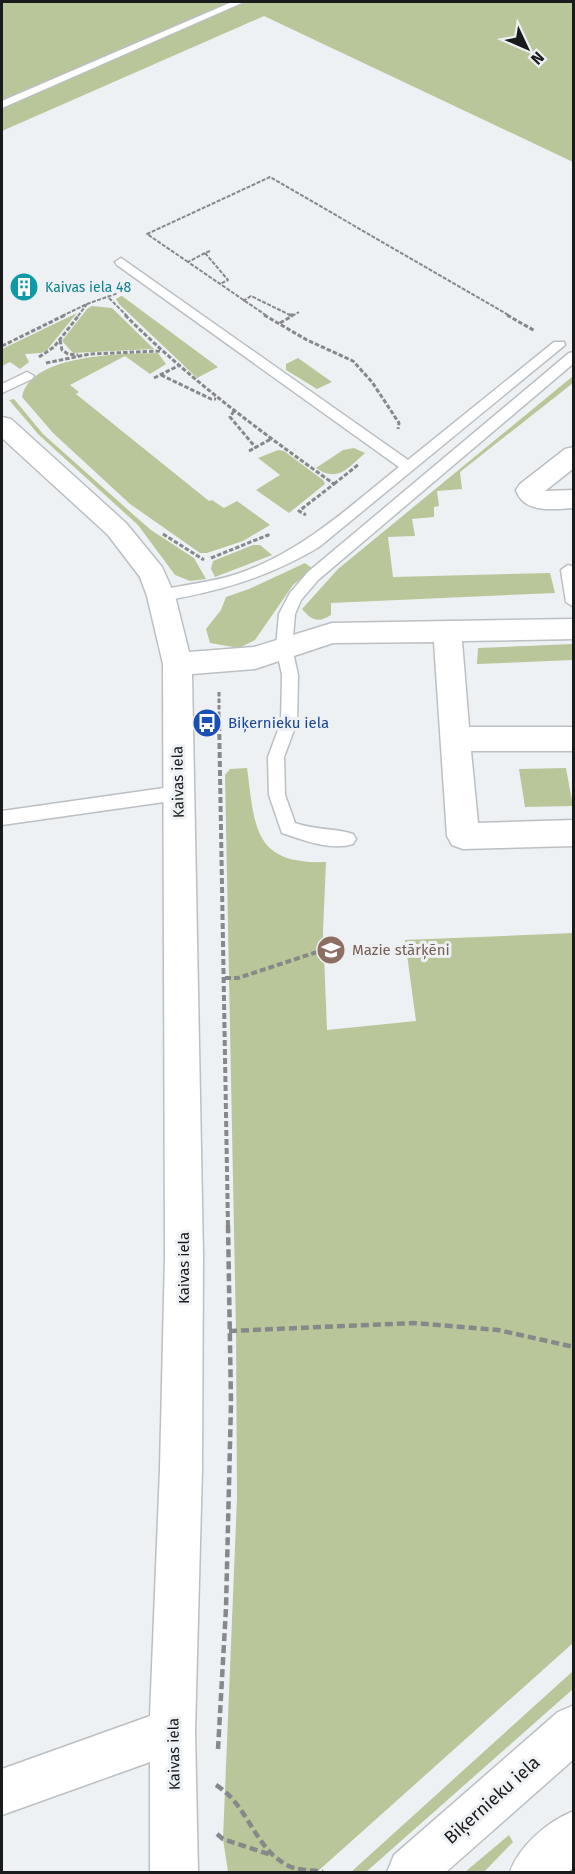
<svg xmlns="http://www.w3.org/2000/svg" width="575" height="1874" font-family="'Fira Sans',sans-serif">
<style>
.green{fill:#b9c699}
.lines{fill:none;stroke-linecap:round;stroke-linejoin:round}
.service-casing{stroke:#bcbfc2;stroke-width:3}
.minor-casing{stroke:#bcbfc2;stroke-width:3}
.secondary-casing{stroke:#bcbfc2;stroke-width:3}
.path-far3{stroke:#86888a;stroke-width:2;stroke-dasharray:4 1.5;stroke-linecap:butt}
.path-far2{stroke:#86888a;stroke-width:3;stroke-dasharray:4.5 2;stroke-linecap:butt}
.path-far1{stroke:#86888a;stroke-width:4;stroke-dasharray:6 3;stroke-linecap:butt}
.path{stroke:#86888a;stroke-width:4.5;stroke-dasharray:8 4;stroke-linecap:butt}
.service{fill:#fff;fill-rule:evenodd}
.minor{fill:#fff;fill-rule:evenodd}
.secondary{fill:#fff;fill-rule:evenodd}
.labels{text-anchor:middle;stroke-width:6;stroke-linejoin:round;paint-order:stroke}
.far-culture-label{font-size:14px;fill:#0d838f;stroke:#eef1f4;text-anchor:start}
.transit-label{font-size:15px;fill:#164399;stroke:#eef1f4;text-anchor:start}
.street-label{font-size:15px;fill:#191a1b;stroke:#eef1f4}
.education-label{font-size:15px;fill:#785e54;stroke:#eef1f4;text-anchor:start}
.near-street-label{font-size:18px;fill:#191a1b;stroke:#eef1f4}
</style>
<rect width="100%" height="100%" fill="#eef1f4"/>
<path class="green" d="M2,2H573V162L264,16L2,131Z
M121,296H122L218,367L197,378L119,304L116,299Z
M92,306L112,308L154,349L73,353L62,341L87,309Z
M77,313L47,350L41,353L25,354L29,362L20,369L10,362L2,366V349Z
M158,353L166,364L150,374L125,356L70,385L79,392L76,394L209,501L212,500L224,508L237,501L270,525L243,541L207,553H200L130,504L53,433L22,397C31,353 124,354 158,353Z
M298,358L332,382L317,389L286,370V364Z
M573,376V383L460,472L462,489L437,491L439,506L434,507V517L412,519L415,536L388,537L393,577L550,573L555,593L331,603V615C318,624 310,619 302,609L338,569Z
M14,399L43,434L136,517L151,530L194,558L206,579L190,581L175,575L138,525L39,435L9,400Z
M354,448L365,453C348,468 338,483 316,468L343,450Z
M278,450L284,451L323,480L325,484L289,513L256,490L280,475L258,458Z
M253,545H260L272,555L215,577L211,569L213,561Z
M305,563L313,569L293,585L255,640L239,648L210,643L206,629L221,610L226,597L249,589Z
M573,644V660L477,664L478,648Z
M247,768C255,827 253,865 326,862L323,931L327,1030L416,1021L405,940L573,933V1643L317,1872H228L223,1839L237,1498L236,1331L225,775L230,769Z
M566,768L573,806L525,807L519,769Z
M573,1671V1689L366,1872H351Z
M509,1835L513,1842L484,1872H465Z"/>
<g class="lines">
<g class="service-casing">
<path id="service" d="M232,2H244L2,108V101Z
M121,258L408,460L554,342H564L565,345L319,547C269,577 218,592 161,601L156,600L153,596L156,592C182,584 211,583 237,574C300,553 348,508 399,467L117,265L115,262Z
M574,352V363L318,580L301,600L295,614L292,647L298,675L297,722L284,757L285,795L295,823C314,830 334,828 353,834L356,839L353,844C331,851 303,840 282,833L269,795L268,757L281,722L282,675L276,647L279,614L290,593L308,572L569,353Z
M27,372L34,376L32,379L2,393V384Z
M568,565L574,567V607L566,602L561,570Z
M178,786L184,788L186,793L184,798L178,800L2,825V811Z"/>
</g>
<g class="minor-casing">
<path id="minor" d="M2,417L11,419L126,523L162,567L175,596L189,652L254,647L332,623L574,619V639L462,641L469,727H574V751H471L478,823L574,820V846L463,849L452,845L447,836L434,642L333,643L255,669L192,674L203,1255L202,1469L195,1731L198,1872H150V1762L2,1815V1769L150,1716L160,1469L165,1255L163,664L147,596L140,577L108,535L2,438Z
M574,447V468L545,491L574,490V508C553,509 524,514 516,490L520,484L565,449Z"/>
</g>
<g class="secondary-casing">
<path id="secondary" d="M574,1705V1759L446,1872H387L394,1855L558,1712Z
M574,1811V1867L568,1872H510C519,1846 548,1821 574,1811Z"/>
</g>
<path class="path-far3" d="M210,251L205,253L228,280L220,284
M205,253L188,262L267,316
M188,262L147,234L270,177L510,316
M109,298L127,316
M243,301L251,296L292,316L299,312
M62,316L87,304L121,292
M78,316L87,304"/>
<path class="path-far2" d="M125,315C191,381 259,430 334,484L299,511L306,515
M264,315L307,340L353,361L372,382L399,423L398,429
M289,315H294
M507,315L535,331
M280,323L292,316
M60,340L62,350L68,354L78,355
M2,346L65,315
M39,357L54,347L79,315
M46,363L90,354L160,351
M161,375L211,399H216
M154,378L178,366
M234,411L230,417L256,448
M249,451L271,439
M334,484L359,464
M163,534L204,560
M211,558L268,535L271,536
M219,692V717"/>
<path class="path-far1" d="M219,716L228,1227
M225,978H238L323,950"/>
<path class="path" d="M229,1331L414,1323L498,1330L574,1347
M218,1749L226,1608L231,1403L228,1225
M216,1785C250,1806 254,1851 291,1867C301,1871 312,1870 323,1872
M217,1834L223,1839L271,1855"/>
<use href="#service" class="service"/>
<use href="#minor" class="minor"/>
<use href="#secondary" class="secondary"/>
</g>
<defs>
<g id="building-disc" transform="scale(1.5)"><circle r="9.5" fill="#0f9aa8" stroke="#eef1f4"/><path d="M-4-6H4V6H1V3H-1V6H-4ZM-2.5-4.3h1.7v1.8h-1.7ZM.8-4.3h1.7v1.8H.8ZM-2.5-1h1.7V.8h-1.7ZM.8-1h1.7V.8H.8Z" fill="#fff"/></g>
<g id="bus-disc" transform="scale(1.5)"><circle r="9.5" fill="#1a4fb4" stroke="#eef1f4"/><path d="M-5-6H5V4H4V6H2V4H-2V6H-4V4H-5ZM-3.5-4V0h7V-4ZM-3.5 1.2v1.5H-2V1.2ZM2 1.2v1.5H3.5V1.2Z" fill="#fff"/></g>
<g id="school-disc" transform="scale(1.5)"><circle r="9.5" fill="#8d6e63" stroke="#eef1f4"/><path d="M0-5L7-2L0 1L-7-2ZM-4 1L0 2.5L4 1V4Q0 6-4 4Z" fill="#fff"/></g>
</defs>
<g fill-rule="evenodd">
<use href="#building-disc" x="24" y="287"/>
<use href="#bus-disc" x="207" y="723"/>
<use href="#school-disc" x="331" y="950"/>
</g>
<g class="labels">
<g class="far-culture-label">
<text x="45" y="292">Kaivas iela 48</text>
</g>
<g class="transit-label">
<text x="228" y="728">Biķernieku iela</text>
</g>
<g class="street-label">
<text transform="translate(178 782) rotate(-91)" y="5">Kaivas iela</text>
<text transform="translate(184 1268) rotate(-90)" y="5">Kaivas iela</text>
<text transform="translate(174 1754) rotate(-91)" y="5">Kaivas iela</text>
</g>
<g class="education-label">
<text x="352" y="955">Mazie stārķēni</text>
</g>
<g class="near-street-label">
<text transform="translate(492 1800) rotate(-42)" y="6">Biķernieku iela</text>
</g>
</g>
<rect width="575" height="1874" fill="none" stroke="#191a1b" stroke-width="6"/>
<g transform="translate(527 48) rotate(134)" stroke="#eef1f4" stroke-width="4.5" paint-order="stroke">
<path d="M0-4.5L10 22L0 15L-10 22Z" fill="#191a1b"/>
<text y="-9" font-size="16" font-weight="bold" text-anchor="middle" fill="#191a1b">N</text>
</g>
</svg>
